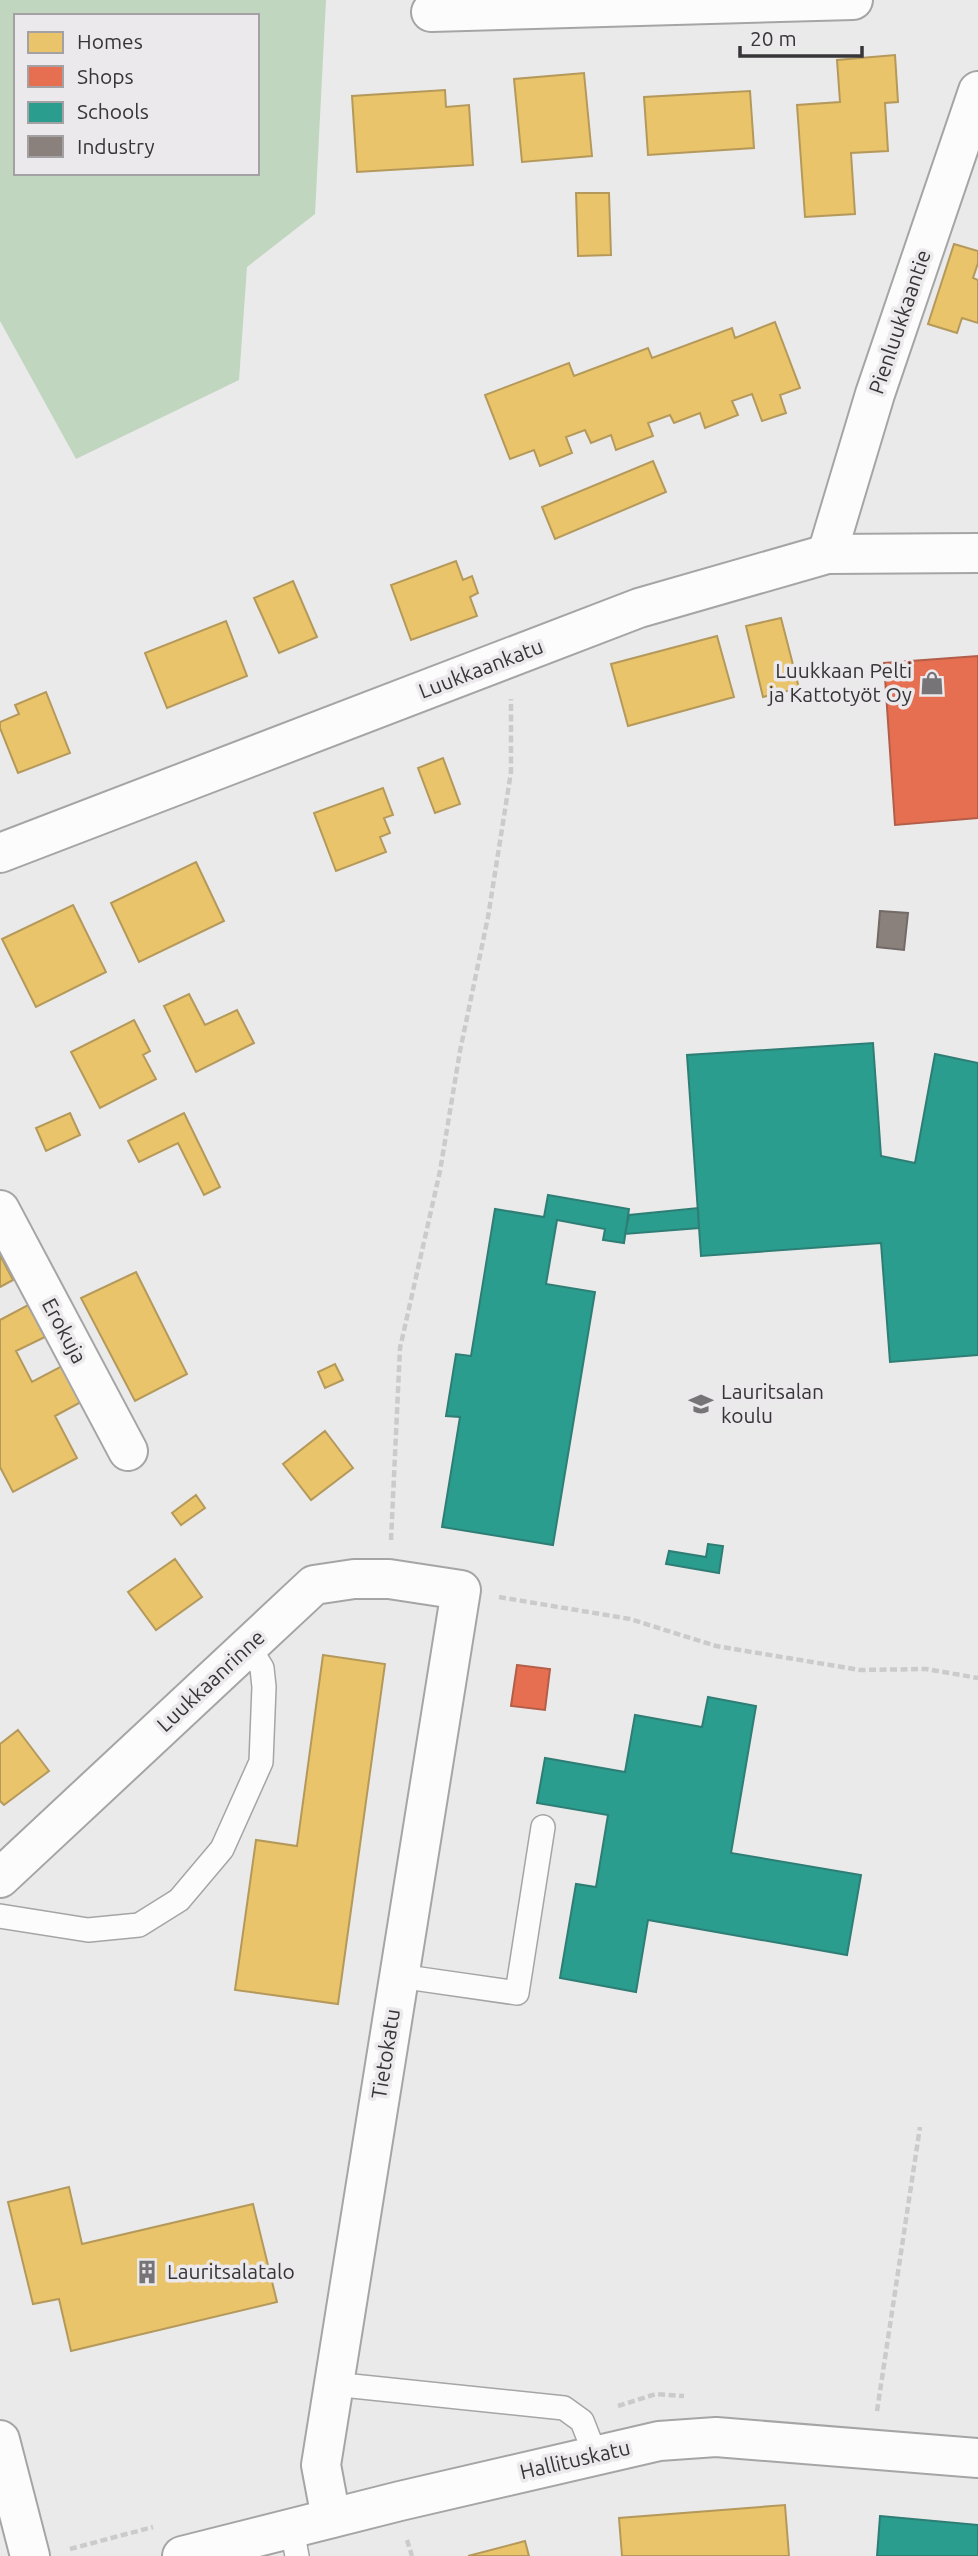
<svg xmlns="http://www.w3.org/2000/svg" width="978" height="2556" font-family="Ubuntu,sans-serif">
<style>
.green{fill:#c0d6be;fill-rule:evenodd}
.homes{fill:#e9c46a;stroke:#b4995b;stroke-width:2}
.shops{fill:#e76f51;stroke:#b25e49;stroke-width:2}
.schools{fill:#2a9d8f;stroke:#2e7e75;stroke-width:2}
.industry{fill:#8a817c;stroke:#716a67;stroke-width:2}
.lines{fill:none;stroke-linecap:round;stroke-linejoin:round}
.lane-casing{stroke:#a6a5a6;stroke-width:26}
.street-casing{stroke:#a6a5a6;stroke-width:42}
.secondary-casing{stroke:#a6a5a6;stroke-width:42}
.path{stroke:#cccbcc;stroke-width:4.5;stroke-dasharray:7 3.5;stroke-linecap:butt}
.lane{stroke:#fcfcfc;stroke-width:23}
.street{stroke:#fcfcfc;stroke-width:38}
.secondary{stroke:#fcfcfc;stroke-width:38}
.labels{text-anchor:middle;stroke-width:7;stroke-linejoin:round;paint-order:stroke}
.street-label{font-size:21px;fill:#373537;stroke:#ece9ec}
.poi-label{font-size:21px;fill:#373537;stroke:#ece9ec;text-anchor:start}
</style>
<rect width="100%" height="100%" fill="#ebeaeb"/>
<path class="green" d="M0,0H326L315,214L247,267L239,380L76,459L0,321ZM16,16H257V173H16Z"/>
<path class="homes" d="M895,55L898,102L885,103L888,151L851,153L855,214L805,217L797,105L840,102L837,60Z
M584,73L592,156L522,162L514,79Z
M445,90L446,107L469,105L473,165L357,172L352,96Z
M750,91L754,148L648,155L644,97Z
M576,193H609L611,255L578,256Z
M954,244L978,251V263L973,278L978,280V323L962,318L957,333L928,324Z
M775,322L800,388L780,395L786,413L762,421L752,394L732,401L738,415L705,428L700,413L674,423L670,415L648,423L653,436L616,450L611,435L591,443L585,430L566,437L572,453L540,466L534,450L510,459L485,395L569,363L574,376L648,348L652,358L732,328L735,338Z
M653,461L666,492L555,539L542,507Z
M456,561L463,580L472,576L478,593L470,597L477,616L411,640L391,585Z
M293,581L317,637L279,653L254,598Z
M781,618L799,688L763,697L746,626Z
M226,621L247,676L167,708L145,653Z
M717,636L734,697L628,726L611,664Z
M46,692L70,753L18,773L0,728V722L19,714L15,705Z
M443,758L460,804L435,813L418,768Z
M383,788L393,815L384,818L390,833L380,837L386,852L336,871L314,813Z
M196,862L224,921L139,962L111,903Z
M73,905L106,972L36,1007L2,939Z
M189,994L205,1025L237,1010L254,1043L196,1072L164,1006Z
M134,1020L150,1051L143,1055L156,1079L100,1108L71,1052Z
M70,1113L80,1135L46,1151L36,1128Z
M184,1113L220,1187L204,1195L178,1143L139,1162L128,1141Z
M0,1255L13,1280L0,1287Z
M136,1272L187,1374L135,1401L81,1298Z
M28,1305L45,1337L16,1351L32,1382L62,1366L81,1402L55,1416L77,1458L13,1492L0,1467V1320Z
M335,1364L343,1380L325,1388L318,1372Z
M325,1431L353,1468L311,1500L283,1464Z
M196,1495L205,1508L181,1525L172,1513Z
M175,1559L202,1597L156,1630L128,1592Z
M323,1655L385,1664L338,2004L235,1990L256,1840L297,1846Z
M18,1730L49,1771L4,1805L0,1801V1744Z
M69,2187L82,2244L253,2204L277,2302L71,2351L59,2299L33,2304L8,2202Z
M785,2505L789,2556H622L619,2518Z
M525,2541L529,2556H468Z"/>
<path class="shops" d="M978,656V818L895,825L884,663Z
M517,1665L550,1669L545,1710L511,1706Z"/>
<path class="schools" d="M873,1043L881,1156L915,1163L935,1054L978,1063V1355L890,1362L881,1243L701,1256L687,1055Z
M548,1195L629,1209L624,1243L603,1240L605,1229L557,1220L546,1284L595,1292L553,1545L442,1527L460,1417L446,1416L456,1354L471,1356L495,1209L544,1217Z
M698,1208L699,1228L625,1234L629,1215Z
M708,1544L723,1546L719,1573L666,1564L669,1551L706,1557Z
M708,1697L756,1706L731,1853L861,1875L847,1955L648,1920L636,1992L560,1978L576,1884L596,1887L608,1815L537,1803L545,1758L625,1772L635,1715L702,1727Z
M880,2516L978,2525V2556H877Z"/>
<path class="industry" d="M880,911L908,913L904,950L877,947Z"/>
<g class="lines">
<g class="lane-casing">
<path id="lane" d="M0,1916L88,1930L139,1925L179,1900L222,1849L261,1762L264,1687L262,1668L249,1647
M399,1976L517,1993L543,1827
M333,2384L564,2408L582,2421L595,2454
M292,2529L297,2556"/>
</g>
<g class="street-casing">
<path id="street" d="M431,12L853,0
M827,554L875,394L978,91
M0,1210L128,1451
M0,1878L314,1585L354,1579H389L461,1590L321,2465L331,2518
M0,2440L30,2556"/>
</g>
<g class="secondary-casing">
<path id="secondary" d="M0,853L639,608L827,554L978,553
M182,2556L400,2501L659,2441L716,2437L978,2458"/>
</g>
<path class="path" d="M391,1540L400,1348L440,1171L460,1051L488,917L511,772V699
M499,1597L630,1619L716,1646L860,1670L926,1669L978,1678
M618,2406L656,2394L684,2396
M877,2411L920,2127
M407,2540L412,2556
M70,2549L153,2527"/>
<use href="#lane" class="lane"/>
<use href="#street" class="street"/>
<use href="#secondary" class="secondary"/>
</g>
<defs>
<g id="shop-bare" transform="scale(1.89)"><path d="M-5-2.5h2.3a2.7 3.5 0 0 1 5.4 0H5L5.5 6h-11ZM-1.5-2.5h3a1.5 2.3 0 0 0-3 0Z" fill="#767476" stroke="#ece9ec" stroke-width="2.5" paint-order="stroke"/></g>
<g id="school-bare" transform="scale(1.89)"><path d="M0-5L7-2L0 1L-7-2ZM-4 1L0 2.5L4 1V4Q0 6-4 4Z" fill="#767476" stroke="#ece9ec" stroke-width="2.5" paint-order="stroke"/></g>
<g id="building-bare" transform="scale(1.89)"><path d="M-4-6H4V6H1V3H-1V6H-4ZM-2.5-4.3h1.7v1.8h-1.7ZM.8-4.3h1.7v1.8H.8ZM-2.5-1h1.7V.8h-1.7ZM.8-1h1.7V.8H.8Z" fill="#767476" stroke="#ece9ec" stroke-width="2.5" paint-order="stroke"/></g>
</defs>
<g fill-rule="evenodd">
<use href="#shop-bare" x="932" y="683"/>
<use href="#school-bare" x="701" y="1404"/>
<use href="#building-bare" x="147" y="2272"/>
</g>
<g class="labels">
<g class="street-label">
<text transform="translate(900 322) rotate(-71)" y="7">Pienluukkaantie</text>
<text transform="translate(481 669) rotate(-21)" y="7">Luukkaankatu</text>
<text transform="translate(64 1331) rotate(62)" y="7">Erokuja</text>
<text transform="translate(211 1681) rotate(-43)" y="7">Luukkaanrinne</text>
<text transform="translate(386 2054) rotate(-81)" y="7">Tietokatu</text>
<text transform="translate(575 2460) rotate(-13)" y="7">Hallituskatu</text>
</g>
<g class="poi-label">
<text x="912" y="678" text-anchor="end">Luukkaan Pelti<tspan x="912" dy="24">ja Kattotyöt Oy</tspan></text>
<text x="721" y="1399">Lauritsalan<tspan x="721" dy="24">koulu</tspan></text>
<text x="167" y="2279">Lauritsalatalo</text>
</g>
</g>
<rect x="14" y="14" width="245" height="161" fill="#ece9ec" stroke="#a4a1a4" stroke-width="2"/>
<rect x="28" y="32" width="35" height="21" fill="#e9c46a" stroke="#a4a1a4" stroke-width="2"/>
<text x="77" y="49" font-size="21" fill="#373537">Homes</text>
<rect x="28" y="66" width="35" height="21" fill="#e76f51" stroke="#a4a1a4" stroke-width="2"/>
<text x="77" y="84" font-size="21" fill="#373537">Shops</text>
<rect x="28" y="102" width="35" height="21" fill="#2a9d8f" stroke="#a4a1a4" stroke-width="2"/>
<text x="77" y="119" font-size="21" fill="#373537">Schools</text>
<rect x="28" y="136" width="35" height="21" fill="#8a817c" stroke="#a4a1a4" stroke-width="2"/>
<text x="77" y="154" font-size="21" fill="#373537">Industry</text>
<path d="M740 46v10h122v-10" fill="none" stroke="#373537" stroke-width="3.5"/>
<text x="750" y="46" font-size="21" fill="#373537" stroke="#ece9ec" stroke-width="5" paint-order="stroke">20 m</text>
</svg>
